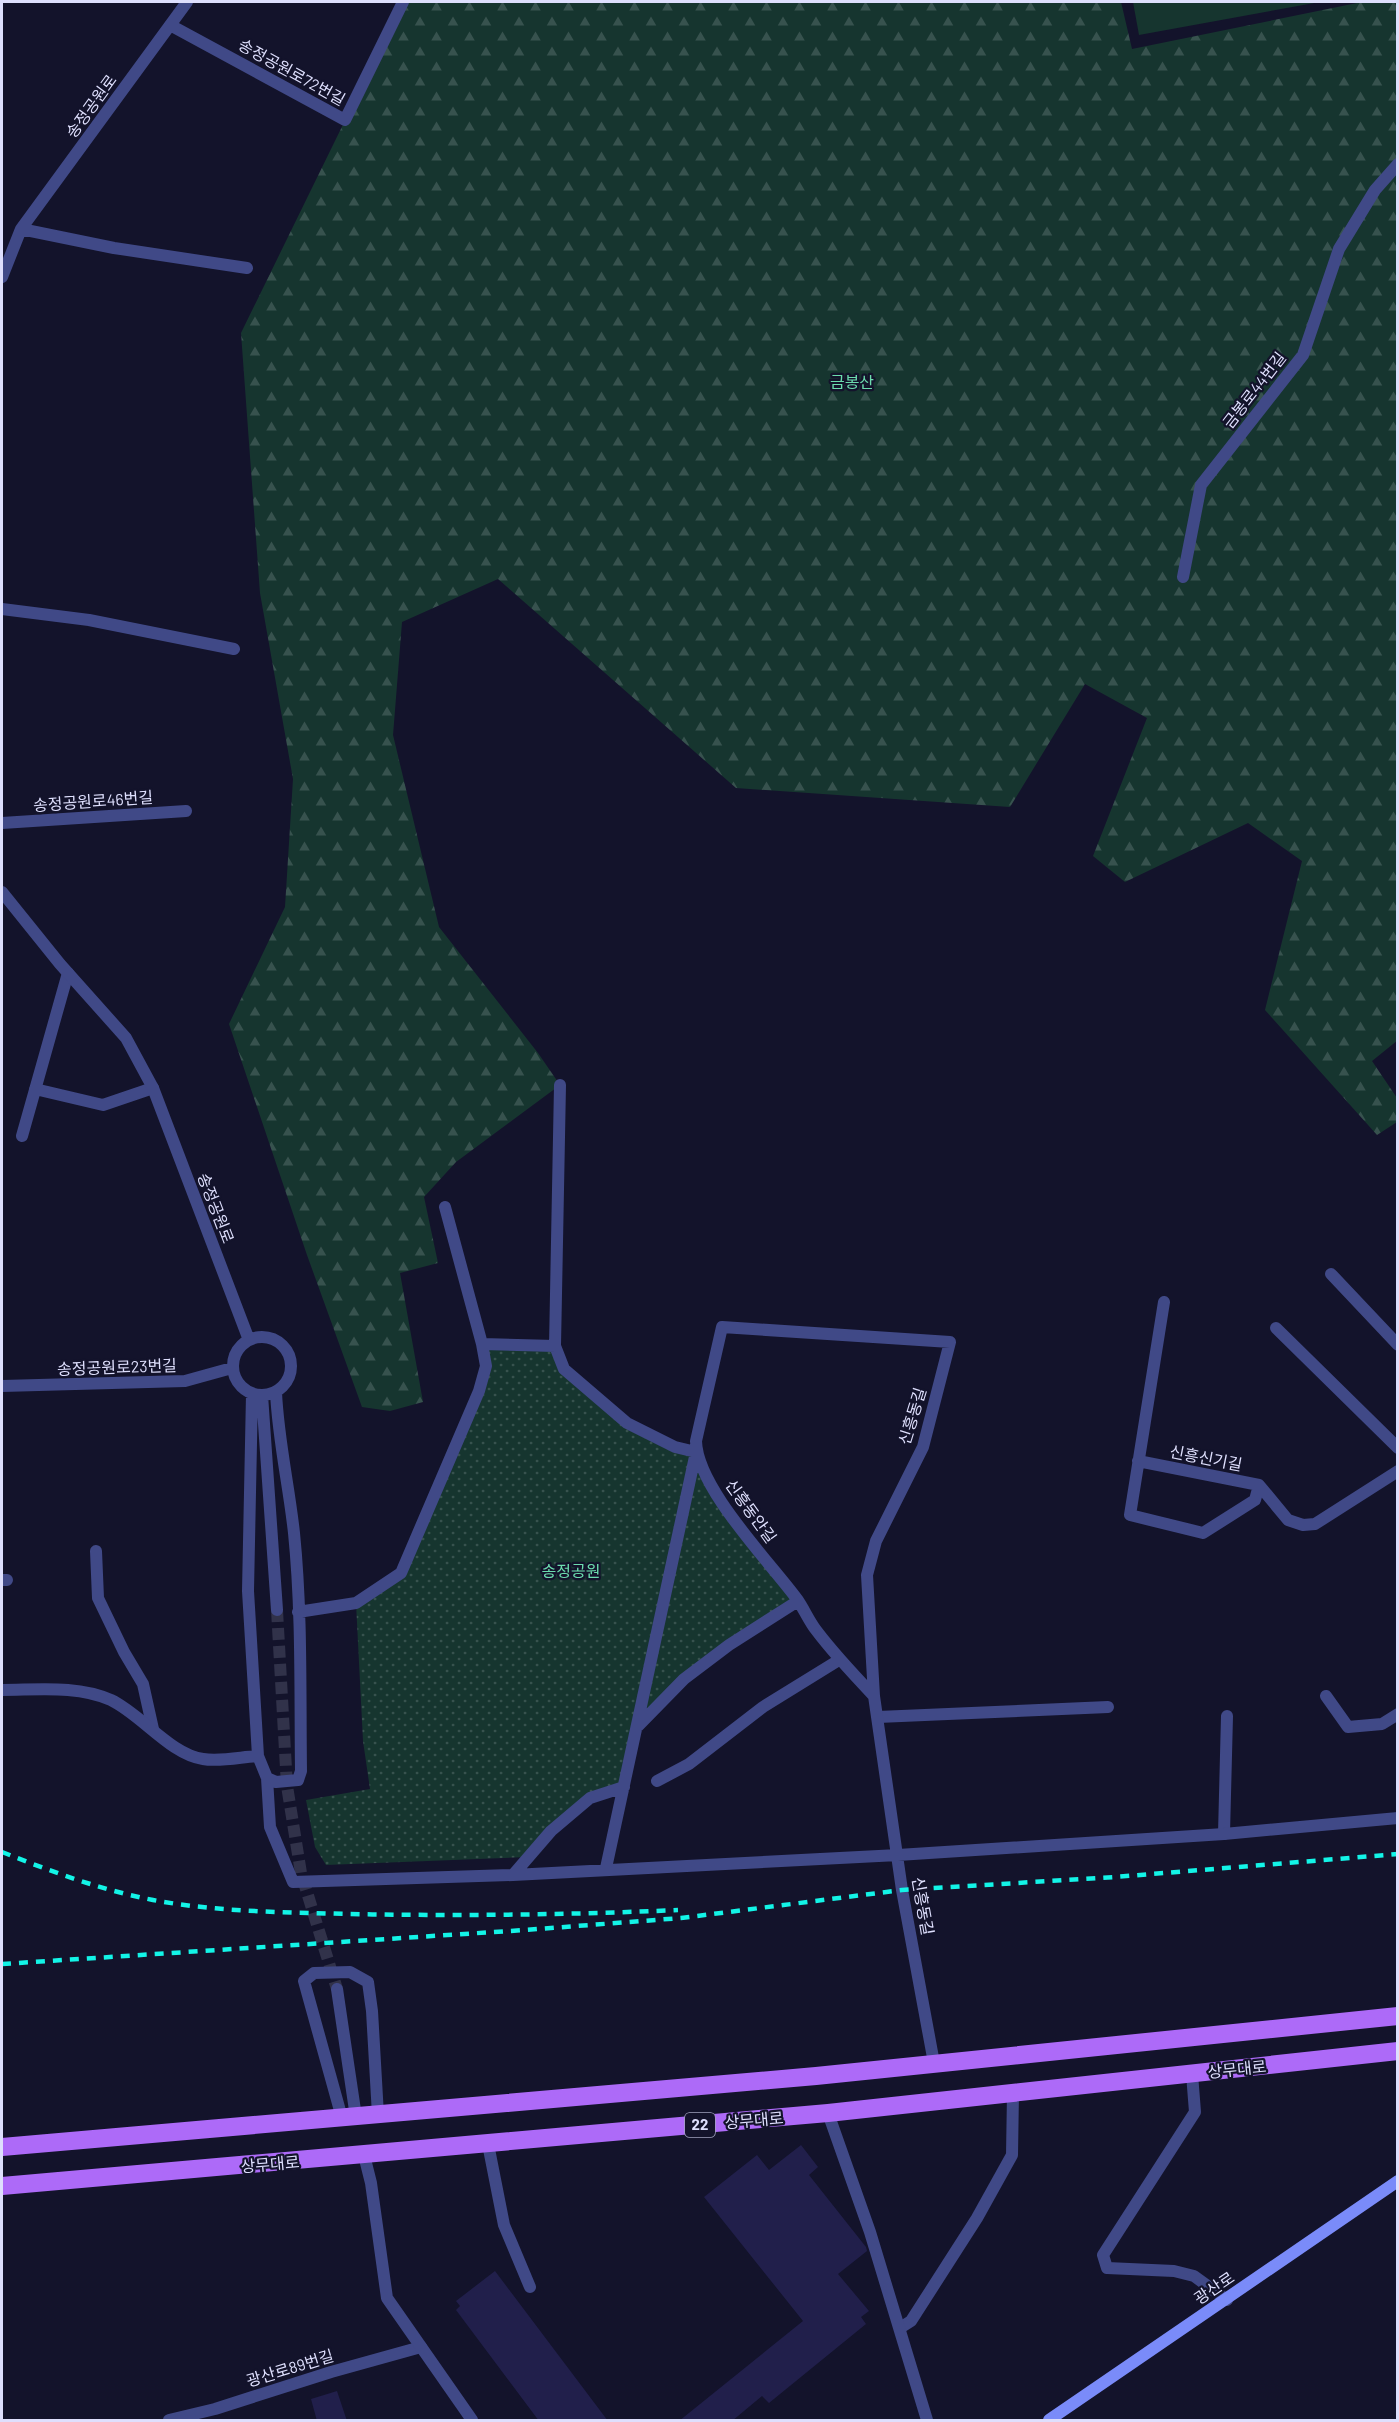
<svg xmlns="http://www.w3.org/2000/svg" width="1399" height="2422" font-family="Barlow,'Noto Sans KR',sans-serif">
<style>
.grass{fill:#16352f}
.forest{fill:url(#forest-firs)}
.park{fill:url(#park-dots)}
.building{fill:#211f4b}
.lines{fill:none;stroke-linecap:round;stroke-linejoin:round}
.street-tunnel{stroke:#31324a;stroke-width:12;stroke-dasharray:12 6;stroke-linecap:butt}
.lane{stroke:#404987;stroke-width:12}
.street{stroke:#404987;stroke-width:12}
.secondary{stroke:#7a8bf9;stroke-width:12}
.primary{stroke:#ad6af8;stroke-width:18}
.rail{stroke:#13f4e7;stroke-width:4.5;stroke-dasharray:9 8;stroke-linecap:butt}
.labels{text-anchor:middle;stroke-width:4.5;stroke-linejoin:round;paint-order:stroke}
.shield{fill:#13132b;stroke:#a1a2be;stroke-width:1.5}
.shield-label{font-size:15px;font-weight:bold;fill:#dedffd}
.street-label{font-size:16px;fill:#dedffd;stroke:#13132b}
.park-label{font-size:16px;fill:#6cdcae;stroke:#13132b}
</style>
<defs>
<pattern id="forest-firs" width="22" height="20" patternUnits="userSpaceOnUse" patternTransform="scale(1.5)"><rect width="22" height="20" fill="#16352f"/><path d="M5 1l3.5 6h-7zM16 11l3.5 6h-7z" fill="#37524e"/></pattern>
<pattern id="park-dots" width="8" height="8" patternUnits="userSpaceOnUse" patternTransform="scale(1.5)"><rect width="8" height="8" fill="#16352f"/><path d="M2 2h.1M6 6h.1" fill="none" stroke="#37524e" stroke-width="1.8" stroke-linecap="round"/></pattern>
</defs>
<rect width="100%" height="100%" fill="#13132b"/>
<path class="grass" d="M1133,2H1320L1139,35Z"/>
<path class="forest" d="M403,2H1121L1132,49L1362,2H1397L1398,1040L1372,1061L1397,1098V1122L1377,1135L1265,1010L1302,861L1248,823L1125,882L1093,856L1147,718L1085,684L1010,807L736,788L498,579L402,622L393,735L439,927L538,1053L560,1085L456,1162L424,1197L438,1263L400,1273L423,1402L390,1411L362,1407L307,1255L229,1024L285,907L293,779L260,593L241,333Z"/>
<path class="park" d="M482,1344L555,1346L564,1369L627,1423L696,1452L717,1497L798,1601L729,1645L637,1727L624,1787L590,1798L527,1857L326,1865L315,1847L306,1800L370,1789L363,1741L356,1603L401,1573L479,1391Z"/>
<path class="building" d="M801,2145L818,2167L809,2175L866,2247L867,2251L838,2274L869,2311L861,2317L866,2324L769,2403L762,2396L732,2421H679L803,2321L704,2197L757,2155L769,2170Z
M495,2271L608,2421H539L456,2310L460,2306L456,2301Z
M337,2391L347,2421H317L311,2399Z"/>
<g class="lines">
<path class="street-tunnel" d="M277,1610L287,1786L301,1873L337,1989"/>
<path class="lane" d="M2,609L89,620L234,649
M2,823L186,811
M35,1089L103,1105L153,1088
M22,1136L68,973
M1164,1302L1130,1515L1203,1533L1255,1500L1259,1485
M1138,1461L1259,1485L1288,1520L1303,1525L1315,1524L1398,1471
M96,1551L98,1598L124,1652L143,1684L153,1729
M2,1580H7
M1326,1696L1348,1727L1382,1724L1398,1714
M878,1717L1108,1707
M1224,1834L1227,1716
M1192,2074L1195,2112L1103,2255L1107,2268L1174,2271L1194,2276L1227,2300
M488,2144L504,2225L530,2287
M900,2328L911,2321L977,2218L1012,2155L1013,2093
M169,2420L215,2409L331,2372L421,2347"/>
<path class="street" d="M170,25L345,120L403,2
M21,229L114,248L247,268
M2,277L21,229L187,2
M1183,577L1201,485L1303,355L1339,249L1375,190L1398,164
M2,892L60,964L126,1038L153,1088L249,1340
M445,1207L482,1344
M1331,1274L1398,1345
M1276,1328L1398,1448
M233 1366a29 29 0 1 1 58 0a29 29 0 1 1-58 0Z
M555,1346L560,1085
M2,1386L185,1381L232,1368
M252,1394L248,1591L258,1756L267,1778L276,1782L298,1780L301,1771C300,1692 302,1612 294,1533C289,1486 278,1439 276,1392
M262,1395L277,1610
M298,1612L356,1603L401,1573L479,1391L486,1366L482,1344L555,1346L564,1369L627,1423L675,1447L696,1452L606,1868
M2,1690C37,1690 77,1685 111,1700C142,1715 170,1754 203,1759C220,1762 241,1757 258,1756
M874,1696C854,1675 834,1654 816,1630C809,1621 804,1609 797,1599C769,1561 697,1488 696,1441L722,1327L950,1342L923,1447L876,1541L867,1575L874,1696L902,1890L934,2063
M638,1726L684,1679L729,1645L798,1601
M267,1778L270,1827L293,1882L513,1875L898,1855L1224,1834L1398,1818
M657,1781L689,1764L763,1707L839,1660
M513,1875L551,1831L590,1798L624,1787
M337,1989L356,2117
M828,2113L870,2232L927,2420
M342,2118L304,1981L314,1973L350,1972L368,1982L372,2011L378,2115
M364,2155L371,2183L387,2298L472,2420"/>
<path class="secondary" d="M1049,2420L1398,2181"/>
<path class="primary" d="M2,2147L816,2076L1398,2016
M2,2186L828,2113L1398,2051"/>
<path class="rail" d="M2,1852C50,1871 101,1890 153,1900C217,1912 282,1912 347,1914C457,1916 567,1915 678,1910
M2,1964L525,1930L681,1918L902,1890L1115,1877L1398,1854"/>
</g>
<g class="labels">
<rect class="shield" x="685" y="2113" width="30" height="24" rx="4.5"/>
<g class="shield-label">
<text x="700" y="2130">22</text>
</g>
<g class="street-label">
<text transform="translate(292 72) rotate(29)" y="6">송정공원로72번길</text>
<text transform="translate(91 106) rotate(-54)" y="6">송정공원로</text>
<text transform="translate(1254 390) rotate(-52)" y="6">금봉로44번길</text>
<text transform="translate(93 801) rotate(-4)" y="6">송정공원로46번길</text>
<text transform="translate(216 1208) rotate(69)" y="6">송정공원로</text>
<text transform="translate(117 1367) rotate(-2)" y="6">송정공원로23번길</text>
<text transform="translate(912 1416) rotate(-73)" y="6">신흥동길</text>
<text transform="translate(1206 1458) rotate(11)" y="6">신흥신기길</text>
<text transform="translate(751 1511) rotate(54)" y="6">신흥동안길</text>
<text transform="translate(923 1906) rotate(80)" y="6">신흥동길</text>
<text transform="translate(1237 2069) rotate(-6)" y="6">상무대로</text>
<text transform="translate(754 2120) rotate(-5)" y="6">상무대로</text>
<text transform="translate(270 2164) rotate(-5)" y="6">상무대로</text>
<text transform="translate(1214 2288) rotate(-34)" y="6">광산로</text>
<text transform="translate(290 2368) rotate(-17)" y="6">광산로89번길</text>
</g>
<g class="park-label">
<text x="852" y="388">금봉산</text>
<text x="571" y="1577">송정공원</text>
</g>
</g>
<rect width="1399" height="2422" fill="none" stroke="#dedffd" stroke-width="6"/>
</svg>
